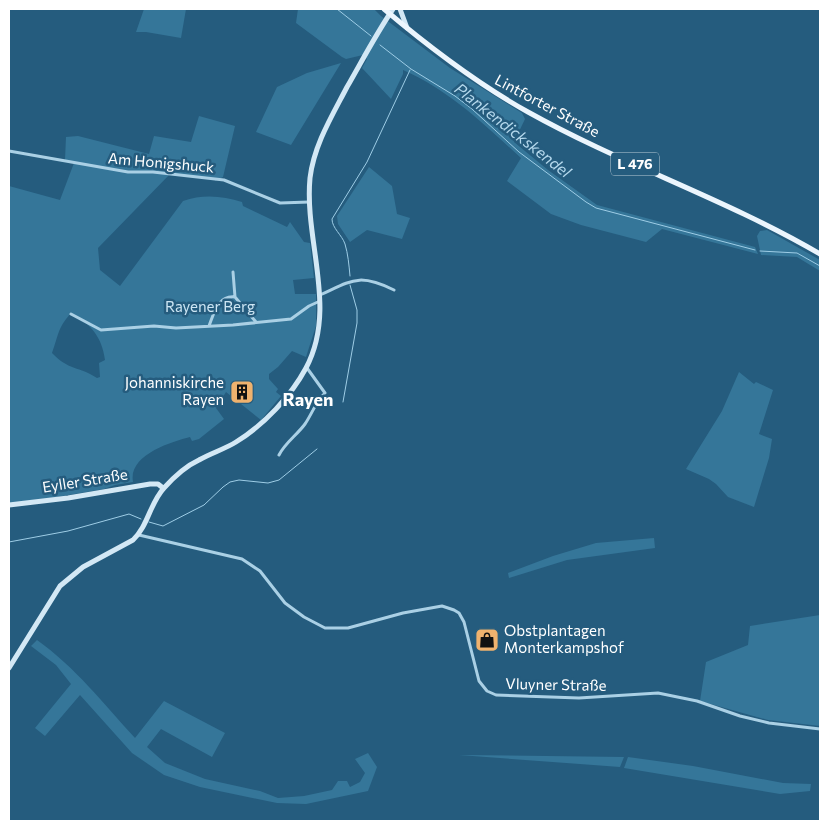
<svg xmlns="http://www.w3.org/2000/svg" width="829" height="830" font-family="Commissioner,sans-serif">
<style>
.green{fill:#357699;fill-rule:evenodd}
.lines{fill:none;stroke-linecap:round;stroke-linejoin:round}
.stream{stroke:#9ecde6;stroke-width:1}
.street{stroke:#aad0e5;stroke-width:3}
.secondary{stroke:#d3e8f5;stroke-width:5}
.primary{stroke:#ebf5fd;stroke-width:5}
.labels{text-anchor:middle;stroke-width:5;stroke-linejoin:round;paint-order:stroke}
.shield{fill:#255c7e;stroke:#beced8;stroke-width:1}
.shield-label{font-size:14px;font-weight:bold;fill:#fff}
.street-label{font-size:15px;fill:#fff;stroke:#255c7e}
.park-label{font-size:15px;fill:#cde6f4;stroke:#255c7e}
.poi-label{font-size:15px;fill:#fff;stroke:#255c7e;text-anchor:end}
.water-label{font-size:16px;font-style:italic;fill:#b5d9ed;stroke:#255c7e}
.quarter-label{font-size:18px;font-weight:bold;fill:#fff;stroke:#255c7e}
</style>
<rect width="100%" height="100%" fill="#255c7e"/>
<path class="green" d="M144,9H186L181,38L146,32H136Z
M298,9H374L381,16L450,68L522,113L525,119L514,142L548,170L597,205L755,247L758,254L662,229L646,242L581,225L551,214L507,181L521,158C485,125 449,90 403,70V74L391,99L362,68L367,59L363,55L346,59L342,57L296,23Z
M341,63L291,145L256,132L277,87L307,73Z
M199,116L235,126L223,177L215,181V179L170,174L98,248L100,270L120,286L183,201C203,194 223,196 242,202L243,206L287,227L290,222L304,242L310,243L314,278L293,280L295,294H316V326L306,357L292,351L278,367L269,374V379L278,389L276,392L281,396L261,420L226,392L216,408L224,419L199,439L192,441L190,437C171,442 128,455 133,482L115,485L104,489L9,505V186L60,200L74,163L65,160L66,137L78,136L149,154L154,136L191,142ZM71,313C91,324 102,337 105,360L99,363L100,377L97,378C79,366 69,371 52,353C59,334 57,329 71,313Z
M369,167L392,186L397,214L410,218L402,239L367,230L350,242L338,224L337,216Z
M767,230L820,260V271L797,257L761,255L757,236L760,231Z
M739,372L754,384L756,382L773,390L759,434L772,439L769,458L754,507L728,497L716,484L709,479L686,469L722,411Z
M654,538L655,548L567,560L509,578L508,573L553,556L596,543Z
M820,615V726L768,720L700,701L706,662L748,645L750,626Z
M37,640C75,667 104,704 135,738L164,701L225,733L212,757L161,729L147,747L165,763L205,779L260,791L278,798L304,796L332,790L338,781H347L350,787L360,782L365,773L355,759L368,753L377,767L368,791L306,804L277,803L200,787L164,775L132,753L80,695L45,736L35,728L71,684L56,665L31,646Z
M459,755L624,757L620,767Z
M628,757L693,766L783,783L811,784L810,791L780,794L624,768Z"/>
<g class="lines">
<path class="stream" d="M337,9L371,36
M380,45L411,69L455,96L472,109L519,152L586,202L596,208L755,250
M760,251L797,253L820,266
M350,276C349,265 348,254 345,244C342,235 332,228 332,219L367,162L410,70
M343,402L357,323V310L350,285
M149,522L163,526L204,505L223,487L230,482L239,480L268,483L279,480L317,449
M9,542L68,531L129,514L141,519"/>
<path class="street" d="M9,151L128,172H153L224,180L280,203L309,202
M233,272L235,297
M320,295C353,280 359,273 394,290
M71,314L101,330L154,326L176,328L233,325L291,319L309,306L320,301
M209,326C214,313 218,295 235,297L256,322
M279,455C285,443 297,435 305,424C312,414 316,401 325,393L307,368
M139,535L242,559L260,571L285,603L304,617L325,628H348L403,613L442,606L454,610L459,613L464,622L479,681L487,691L496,695L579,698L658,693L697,701L740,716L769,723L820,729"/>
<path class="secondary" d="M400,9L407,28
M9,505L68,498L150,484H158L163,488
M9,668L60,586L83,567L133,540C148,526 150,503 164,488C173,478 186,466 199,460C211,453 225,449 236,442C264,425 291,396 306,368C338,308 304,241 310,178C314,145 332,116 347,87C362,61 376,34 393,9"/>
<path class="primary" d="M384,9C429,47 476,83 528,112C623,165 726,199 820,254"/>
</g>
<defs>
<g id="building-square" transform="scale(1.25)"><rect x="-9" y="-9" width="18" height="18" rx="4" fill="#efb26e" stroke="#255c7e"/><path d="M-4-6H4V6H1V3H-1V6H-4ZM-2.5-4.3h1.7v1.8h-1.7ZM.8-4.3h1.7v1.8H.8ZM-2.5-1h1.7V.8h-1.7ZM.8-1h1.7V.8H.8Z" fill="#111"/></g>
<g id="shop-square" transform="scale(1.25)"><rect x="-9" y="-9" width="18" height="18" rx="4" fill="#efb26e" stroke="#255c7e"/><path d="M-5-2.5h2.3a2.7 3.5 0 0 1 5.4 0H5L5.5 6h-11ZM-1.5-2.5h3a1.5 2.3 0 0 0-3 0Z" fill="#111"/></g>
</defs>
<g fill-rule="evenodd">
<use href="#building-square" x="242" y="392"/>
<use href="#shop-square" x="487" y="640"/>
</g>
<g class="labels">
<rect class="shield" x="611" y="152.5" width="48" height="23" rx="4"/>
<g class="shield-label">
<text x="635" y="169">L 476</text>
</g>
<g class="street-label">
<text transform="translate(547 106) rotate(28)" y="5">Lintforter Straße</text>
<text transform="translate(161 163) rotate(5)" y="5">Am Honigshuck</text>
<text transform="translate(85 481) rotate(-9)" y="5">Eyller Straße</text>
<text transform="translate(556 685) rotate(1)" y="5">Vluyner Straße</text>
</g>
<g class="park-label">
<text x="210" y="312">Rayener Berg</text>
</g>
<g class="poi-label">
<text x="224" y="388">Johanniskirche<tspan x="224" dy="17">Rayen</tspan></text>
<text x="504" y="636" text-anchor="start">Obstplantagen<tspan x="504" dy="17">Monterkampshof</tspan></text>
</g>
<g class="water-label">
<text transform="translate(513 130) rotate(38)" y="6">Plankendickskendel</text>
</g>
<g class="quarter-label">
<text x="308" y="406">Rayen</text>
</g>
</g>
<rect width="829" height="830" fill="none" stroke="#ffffff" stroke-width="20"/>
</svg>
